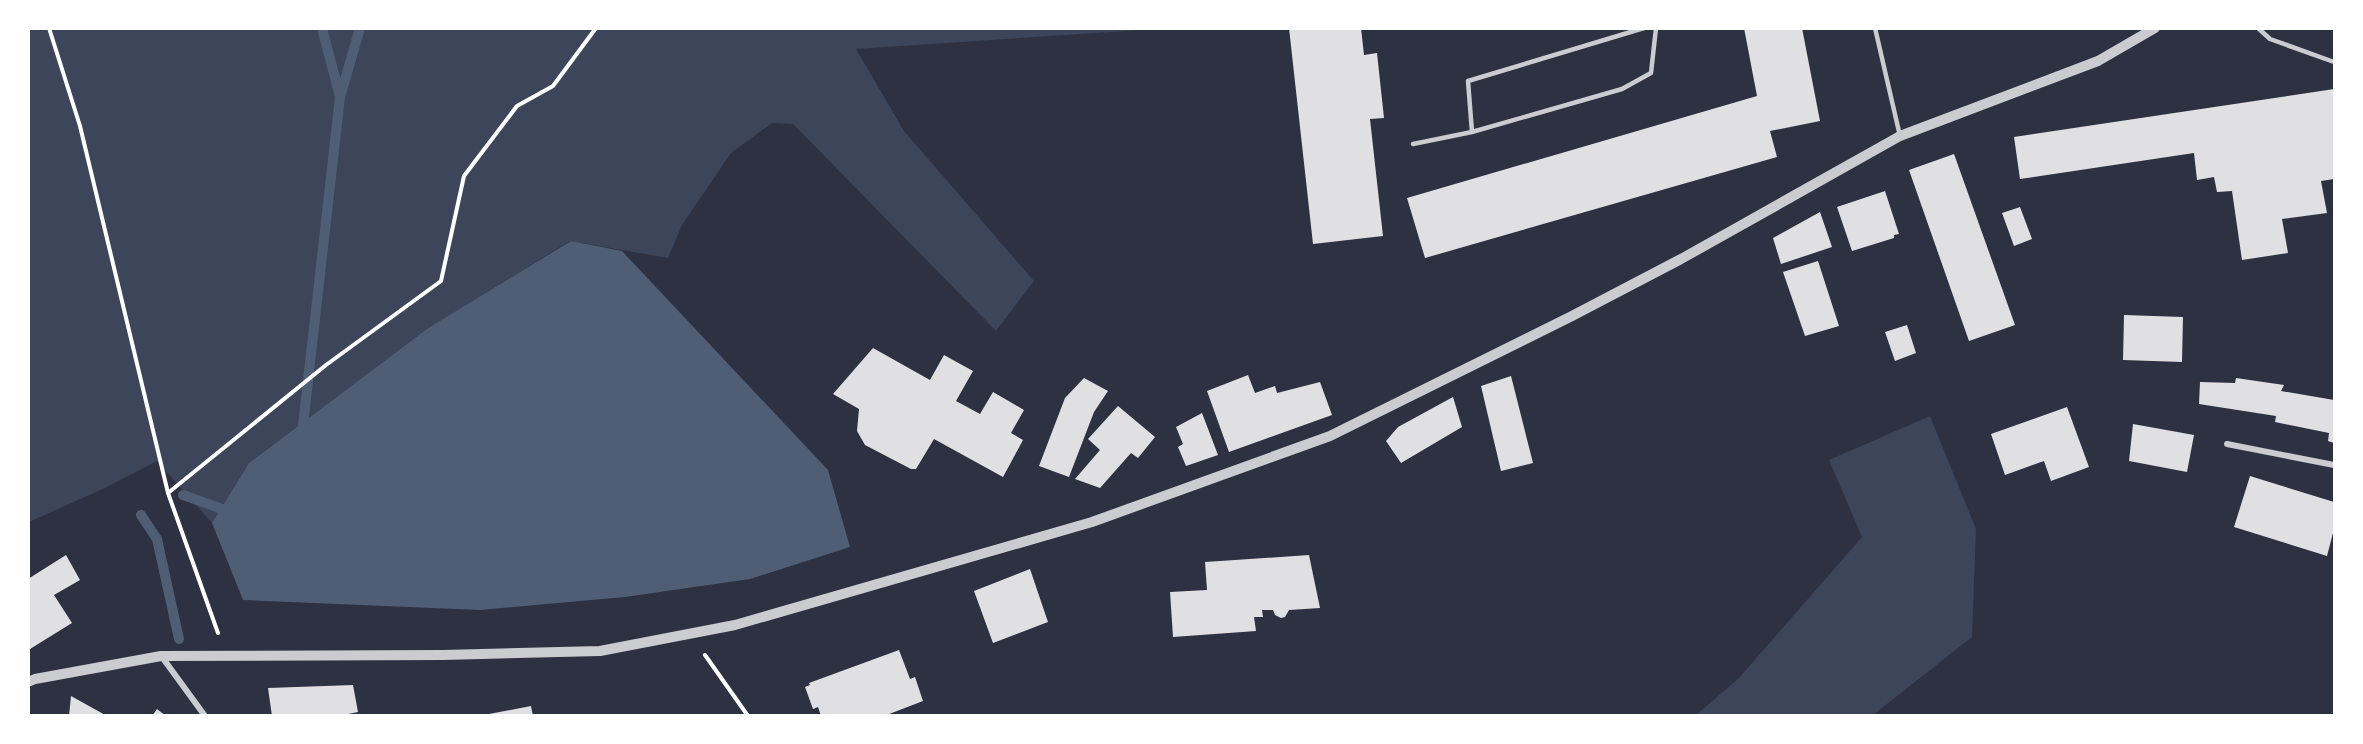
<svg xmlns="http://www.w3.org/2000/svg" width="2363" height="744" font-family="'Work Sans',sans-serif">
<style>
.green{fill:#3c4559}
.water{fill:#4f5d75}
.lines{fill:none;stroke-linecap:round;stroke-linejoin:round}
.stream{stroke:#4f5d75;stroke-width:10}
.building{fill:#e0e0e3}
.path{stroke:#fff;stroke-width:4}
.service{stroke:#caccd0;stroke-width:4.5}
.minor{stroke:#caccd0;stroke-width:6}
.tertiary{stroke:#caccd0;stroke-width:10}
</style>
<rect width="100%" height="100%" fill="#2d3142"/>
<path class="green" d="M29,29H1156L856,49L904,131L1034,281L996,331L793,124L772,123L731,153L682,225L668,258L570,241L428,328L249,463L212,523L157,461L105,488L29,522Z
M1930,416L1976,529L1972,637L1873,715H1696L1739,678L1862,537L1829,460Z"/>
<path class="water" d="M571,241L622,251L828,470L850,547L750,579L625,597L480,610L243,600L212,523L249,463L428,328Z"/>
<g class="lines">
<path class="stream" d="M322,28L340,97
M302,434L340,97L360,28
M183,495L225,510L233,507
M141,515L157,539L179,639"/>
</g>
<path class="building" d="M1289,28H1361L1364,55L1377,53L1384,118L1370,119L1383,236L1313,244Z
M1744,28H1802L1820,121L1770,131L1777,157L1425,258L1407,198L1757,96Z
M2334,89V179L2321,181L2327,213L2282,219L2288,253L2242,260L2232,191L2217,192L2214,177L2197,180L2194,153L2020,179L2014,137Z
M1954,154L2015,325L1969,341L1909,170Z
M1885,191L1899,234L1894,235V238L1852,251L1837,207Z
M2020,207L2032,239L2014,246L2002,213Z
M1820,212L1832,247L1781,264L1773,238Z
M1818,261L1839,326L1805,336L1783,272Z
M2124,315L2183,317L2182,362L2123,360Z
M1907,325L1916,353L1895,361L1885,332Z
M873,348L930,380L944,355L973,371L956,401L980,414L993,392L1024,410L1011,433L1023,440L1003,477L934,439L916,469H911L865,445L857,431L859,409L833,394Z
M1248,375L1255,393L1275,386L1277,393L1320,382L1332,415L1229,452L1207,391Z
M1511,376L1533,463L1501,471L1481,386Z
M1084,378L1108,391L1094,412L1069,477L1039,466L1065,398Z
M2236,378L2284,385L2281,391L2334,400V443L2328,441L2329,433L2275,422L2276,416L2199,404L2200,382L2235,383Z
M1453,397L1462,427L1401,463L1386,441L1398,427Z
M1118,406L1155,437L1138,458L1131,453L1100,488L1075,479L1100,450L1088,439Z
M2067,407L2089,467L2051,481L2044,461L2005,475L1991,434Z
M1202,413L1218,455L1186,466L1178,447L1183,444L1176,427Z
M2133,424L2194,435L2187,472L2129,461Z
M2250,476L2334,502V529L2327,556L2234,527Z
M66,555L80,580L54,595L72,623L30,649L28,579Z
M1309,555L1320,608L1289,610L1285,617L1281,618L1275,615L1273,610H1262L1263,617H1254L1256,631L1173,637L1170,592L1207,590L1205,562Z
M1030,569L1048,622L993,643L974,591Z
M899,650L910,679L915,677L923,701L884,716H821L818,707L813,709L805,687L810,685L809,683Z
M353,685L358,712L339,716H272L268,688Z
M71,696L107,716H69Z
M531,706L533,716H489V714Z
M157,709L166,716H152Z"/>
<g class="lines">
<path class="path" d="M49,28L80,126L168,493L218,633
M168,493L326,365L441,281L464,176L517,106L553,86L596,28
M705,655L748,716"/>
<path class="service" d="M1875,28L1900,136
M2258,28L2270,39L2334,62
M1472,132L1468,81L1644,28
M1413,144L1472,132L1622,89L1651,73L1656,28"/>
<path class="minor" d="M2227,444L2334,465
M162,657L205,716"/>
<path class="tertiary" d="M28,682L35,679L161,656L443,655L600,651L735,625L1092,522L1330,436L1572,316L1681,259L1900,136L2098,61L2155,28"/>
</g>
<rect width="2363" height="744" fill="none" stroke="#ffffff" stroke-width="60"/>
</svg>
